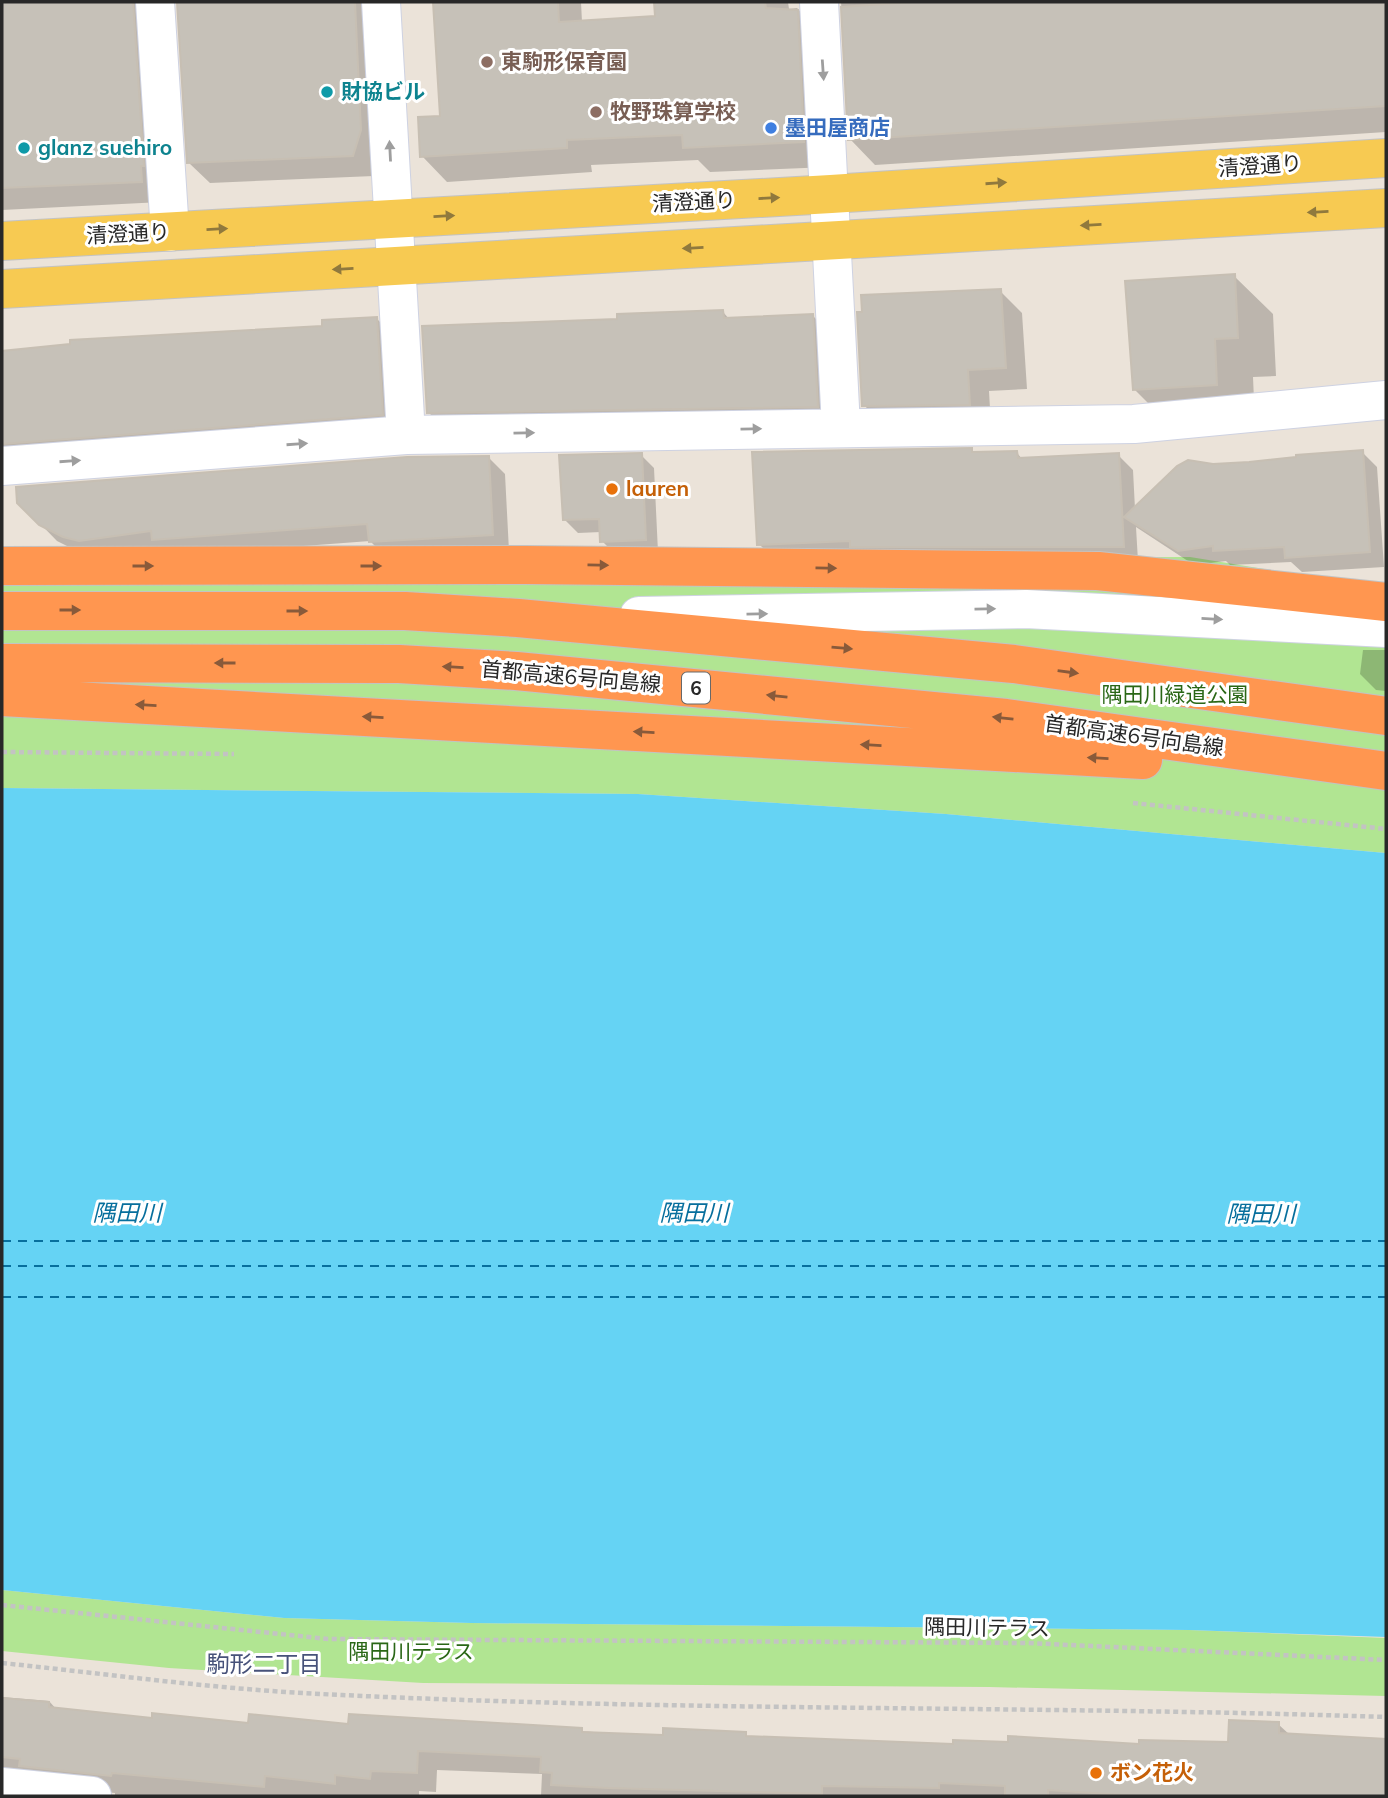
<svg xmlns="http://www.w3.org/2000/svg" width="1388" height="1798" font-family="Mulish,'Noto Sans JP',sans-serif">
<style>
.green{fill:#b1e592}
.water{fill:#65d3f4}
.shadow{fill:#0003}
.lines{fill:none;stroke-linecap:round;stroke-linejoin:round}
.ferry{stroke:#076f9d;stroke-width:2;stroke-dasharray:9 7;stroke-linecap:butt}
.building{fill:#c6c1b8;stroke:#c7bfb3;stroke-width:2}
.minor-casing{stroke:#ced2e2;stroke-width:40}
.major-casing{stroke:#c3c3c3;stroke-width:40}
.highway-casing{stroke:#c3c3c3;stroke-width:40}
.path{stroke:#c3c3c3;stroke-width:4.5;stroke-dasharray:5 3.5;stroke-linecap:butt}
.minor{stroke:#fff;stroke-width:38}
.major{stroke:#f7ca52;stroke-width:38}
.highway{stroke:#ff9650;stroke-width:38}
.oneway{fill:#9e9e9e}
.oneway2{fill:#90793d}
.oneway3{fill:#895a3a}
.education-dot{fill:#8d6e63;stroke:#fff;stroke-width:2.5}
.culture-dot{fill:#0f9aa8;stroke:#fff;stroke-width:2.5}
.shop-dot{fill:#3f7fe0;stroke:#fff;stroke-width:2.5}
.food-dot{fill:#e8710a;stroke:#fff;stroke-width:2.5}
.labels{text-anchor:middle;stroke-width:6;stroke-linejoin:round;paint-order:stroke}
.shield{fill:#fff;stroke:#686868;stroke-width:2}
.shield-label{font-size:19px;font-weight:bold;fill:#282828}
.education-label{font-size:21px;font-weight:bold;fill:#785e54;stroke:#fff;text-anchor:start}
.culture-label{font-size:21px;font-weight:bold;fill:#0d838f;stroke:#fff;text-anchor:start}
.shop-label{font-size:21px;font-weight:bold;fill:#366cbe;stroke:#fff;text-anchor:start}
.street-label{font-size:21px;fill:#282828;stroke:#fff}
.food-label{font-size:21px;font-weight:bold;fill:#c56008;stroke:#fff;text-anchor:start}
.park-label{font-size:21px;fill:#2a6716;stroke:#fff}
.water-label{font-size:23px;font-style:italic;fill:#076f9d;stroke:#fff}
.neighbourhood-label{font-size:23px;fill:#47527a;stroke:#fff}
</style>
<rect width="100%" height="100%" fill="#ebe3d9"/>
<path class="green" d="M1190,557L1345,582L1386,586V853L946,814L638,794L2,788V561Z
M2,1590L284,1618L471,1623L1189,1630L1386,1638V1696L989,1687L423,1683L169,1668L2,1651Z"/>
<path class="water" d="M2,788L638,794L946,814L1386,853V1637L1189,1630L471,1623L284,1618L2,1590Z"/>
<path class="shadow" d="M2,2H171L162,202L2,210Z
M179,2H374V176L210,183L189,163Z
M435,2H581L582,22L655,17V2H788L789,9L797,8L822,34L829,167L710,172L698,160L591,165L592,172L447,182L422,156L442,117Z
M841,2H1386V132L875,165L850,139Z
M1234,276L1273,314L1276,376L1253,377L1255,423L1173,428L1134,389Z
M1000,291L1022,313L1027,389L989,391L991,426L885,427L864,405Z
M723,312L730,320L813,316L829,332L834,422L445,428L428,412L619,320Z
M377,319L393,335L399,431L2,464V352L324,328Z
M971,450L974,453H1017L1023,460L1118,455L1133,470L1135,509L1213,466L1362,452L1377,467L1384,567L1302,572L1291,562L1230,565L1226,561L1194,565L1136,527L1138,561L774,559L759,544Z
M641,455L654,468L658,552L615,554L602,541L601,532L578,533L565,520Z
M488,457L505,474L509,551L387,558L370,541L170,556L81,553L57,541L19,502Z
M1363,650H1386V691L1376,690L1360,674Z
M2,1697L49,1701L57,1710L109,1716L250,1724L350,1726L351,1715L665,1737L745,1734L749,1738L955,1746L1230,1744L1278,1724L1290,1735L1386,1739V1796H541L542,1774L437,1770L436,1792L419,1791V1796H115V1793L25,1784L2,1796Z"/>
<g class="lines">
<path class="ferry" d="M2,1241H1386
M2,1266H1386
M2,1297H1386"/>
</g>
<path class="building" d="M2,2H133L144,166H141L142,182L2,188Z
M177,2H355L361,130L353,156L187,163Z
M433,2H558L559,22L655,16L654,2H765L766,8L798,10L804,142L683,148L682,135L567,140V148L420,157L418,117L440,116Z
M912,2H1386V106L848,140L841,7Z
M1235,274L1238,338L1215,339L1217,385L1133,390L1125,281Z
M1001,289L1006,368L968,370L970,405L862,406L857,312H862L861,295Z
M723,310L724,318L813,314L818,407L427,413L422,326L617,319V314Z
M377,317L383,415L2,444V351L70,344V340L322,326V320Z
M972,448V452L1017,451L1018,458L1119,453L1124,547H850V541L757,545L752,452Z
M1363,450L1370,552L1285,558L1284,547L1213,551V546L1178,551L1124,517L1177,466L1188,460L1213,464L1249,462L1296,457V455Z
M642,453L646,540L600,542L599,519L563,520L559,455Z
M489,456L493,535L369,542L367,524L152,540L151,531L79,541L63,537L39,525L17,503L16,487L407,457Z
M2,1698L49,1702V1707L152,1718V1713L248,1723L249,1714L348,1724L349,1714L582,1728V1732L663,1735V1728L746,1732V1736L953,1744V1740L1008,1742V1736L1139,1744V1740L1228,1742L1229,1720L1279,1722V1733L1386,1739V1796H1137L1048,1790V1796H1005V1786L939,1783V1788L822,1786V1794L608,1788L551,1785L552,1773L540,1772L541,1757L418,1751L417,1773L371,1771L370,1779L335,1775V1784L265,1776L264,1787L112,1773L111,1776L19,1766L20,1759L2,1757Z"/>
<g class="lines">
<g class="minor-casing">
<path id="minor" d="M155,2L170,232
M381,2L406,435
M819,2L841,427
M2,466L406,435L1134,424L1386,400
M639,616L1026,609L1386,628
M2,1787L92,1796"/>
</g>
<g class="major-casing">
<path id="major" d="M2,241L831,194L1386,158
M2,289L1386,208"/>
</g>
<g class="highway-casing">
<path id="highway" d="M2,566L526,565L1098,571L1386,602
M2,611H405L518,618L1014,664L1386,716
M2,663L399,664L516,671L1006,718L1386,771
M2,697L1143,760"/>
</g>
<path class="path" d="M2,752L234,754
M1133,803L1386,829
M2,1605L328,1639L1028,1643L1386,1660
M2,1663C108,1674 214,1689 321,1694C676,1712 1031,1705 1386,1717"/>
<use href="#minor" class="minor"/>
<use href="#major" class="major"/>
<use href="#highway" class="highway"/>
</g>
<defs><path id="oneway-solid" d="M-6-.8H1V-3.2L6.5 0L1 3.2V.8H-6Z" transform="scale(1.75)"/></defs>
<g class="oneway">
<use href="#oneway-solid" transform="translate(823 70) rotate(86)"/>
<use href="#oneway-solid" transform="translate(390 151) rotate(-93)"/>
<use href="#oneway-solid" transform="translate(751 429) rotate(-1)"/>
<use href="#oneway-solid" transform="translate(524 433) rotate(-1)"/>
<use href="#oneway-solid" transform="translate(297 444) rotate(-4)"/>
<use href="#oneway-solid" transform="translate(70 461) rotate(-4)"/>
<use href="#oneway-solid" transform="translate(985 609) rotate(-1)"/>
<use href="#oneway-solid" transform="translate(757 614) rotate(-1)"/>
<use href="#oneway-solid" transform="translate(1212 619) rotate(3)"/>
</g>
<g class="oneway2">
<use href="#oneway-solid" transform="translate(996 183) rotate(-4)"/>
<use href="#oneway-solid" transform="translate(769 198) rotate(-3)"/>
<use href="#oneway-solid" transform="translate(1318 212) rotate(177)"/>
<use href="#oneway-solid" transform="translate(444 216) rotate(-3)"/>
<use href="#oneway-solid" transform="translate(1091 225) rotate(177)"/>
<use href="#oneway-solid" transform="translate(217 229) rotate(-3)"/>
<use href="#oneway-solid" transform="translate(693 248) rotate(177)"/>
<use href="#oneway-solid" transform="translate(343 269) rotate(177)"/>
</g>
<g class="oneway3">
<use href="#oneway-solid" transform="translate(598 565) rotate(1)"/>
<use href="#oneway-solid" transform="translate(143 566)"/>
<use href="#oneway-solid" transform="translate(371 566)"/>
<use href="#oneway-solid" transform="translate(826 568) rotate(1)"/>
<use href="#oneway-solid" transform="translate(70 610)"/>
<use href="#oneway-solid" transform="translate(297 611)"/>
<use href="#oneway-solid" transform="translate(842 648) rotate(5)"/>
<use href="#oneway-solid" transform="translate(225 663) rotate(-180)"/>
<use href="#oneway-solid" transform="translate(453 667) rotate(-177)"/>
<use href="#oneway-solid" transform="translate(1068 672) rotate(8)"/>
<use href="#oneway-solid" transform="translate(777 696) rotate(-174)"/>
<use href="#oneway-solid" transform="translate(146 705) rotate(-177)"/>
<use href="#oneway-solid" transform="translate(373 717) rotate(-177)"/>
<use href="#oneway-solid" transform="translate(1003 718) rotate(-174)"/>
<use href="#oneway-solid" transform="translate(644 732) rotate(-177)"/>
<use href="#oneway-solid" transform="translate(871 745) rotate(-177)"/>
<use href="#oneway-solid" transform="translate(1098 758) rotate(-177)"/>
</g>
<g class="education-dot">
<circle cx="487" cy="62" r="7"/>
<circle cx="596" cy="112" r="7"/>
</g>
<g class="culture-dot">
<circle cx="327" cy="92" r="7"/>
<circle cx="24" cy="148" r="7"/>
</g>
<circle class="shop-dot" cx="771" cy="128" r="7"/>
<g class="food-dot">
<circle cx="612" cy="489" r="7"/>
<circle cx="1096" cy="1773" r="7"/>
</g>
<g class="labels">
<rect class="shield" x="682" y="672.5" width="28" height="31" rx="5"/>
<g class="shield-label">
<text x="696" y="695">6</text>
</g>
<g class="education-label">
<text x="501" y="69">東駒形保育園</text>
<text x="610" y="119">牧野珠算学校</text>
</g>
<g class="culture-label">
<text x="341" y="99">財協ビル</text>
<text x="38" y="155">glanz suehiro</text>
</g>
<g class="shop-label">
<text x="785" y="135">墨田屋商店</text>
</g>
<g class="street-label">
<text transform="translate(1260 166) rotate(-4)" y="7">清澄通り</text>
<text transform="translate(694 202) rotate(-3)" y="7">清澄通り</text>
<text transform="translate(128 234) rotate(-3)" y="7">清澄通り</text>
<text transform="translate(571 677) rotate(5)" y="7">首都高速6号向島線</text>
<text transform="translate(1134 736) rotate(8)" y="7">首都高速6号向島線</text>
<text transform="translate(987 1628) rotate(1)" y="7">隅田川テラス</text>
</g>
<g class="food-label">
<text x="626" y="496">lauren</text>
<text x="1110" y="1780">ボン花火</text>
</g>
<g class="park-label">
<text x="1175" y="702">隅田川緑道公園</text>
<text x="411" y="1659">隅田川テラス</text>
</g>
<g class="water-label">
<text x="127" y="1221">隅田川</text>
<text x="694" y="1221">隅田川</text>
<text x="1261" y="1222">隅田川</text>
</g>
<g class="neighbourhood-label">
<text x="264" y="1672">駒形二丁目</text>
</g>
</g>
<rect width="1388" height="1798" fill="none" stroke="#282828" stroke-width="7"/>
</svg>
